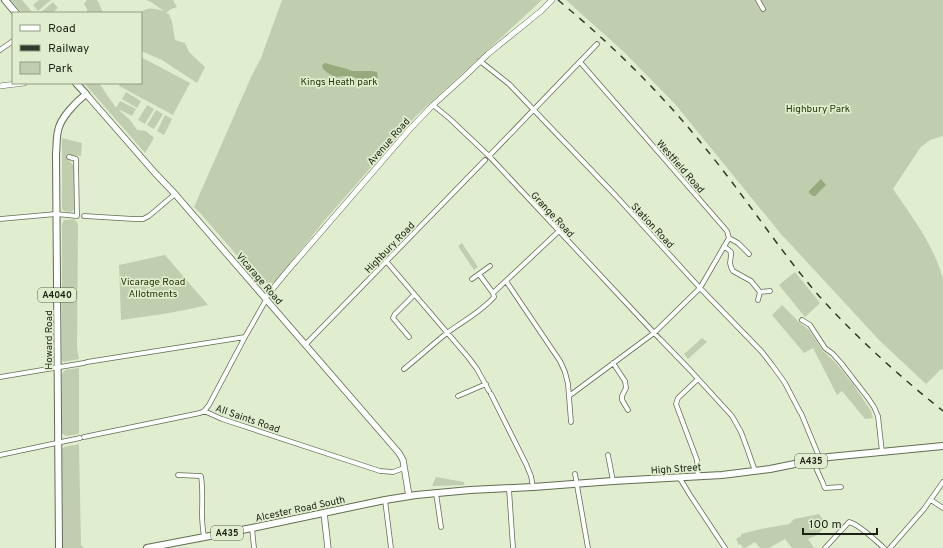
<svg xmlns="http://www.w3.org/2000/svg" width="943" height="548" font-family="Overpass,sans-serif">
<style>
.green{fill:#c0ceaf}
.water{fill:#97aa7e}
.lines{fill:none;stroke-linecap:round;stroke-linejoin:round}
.minor-casing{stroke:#616d51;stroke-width:5.5}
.tertiary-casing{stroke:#616d51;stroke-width:6}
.secondary-casing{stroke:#616d51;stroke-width:7}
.primary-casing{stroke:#616d51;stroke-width:8}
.trunk-casing{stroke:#616d51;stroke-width:8}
.minor{stroke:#fff;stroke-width:4}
.tertiary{stroke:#fff;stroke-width:5}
.secondary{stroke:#fff;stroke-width:5.5}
.primary{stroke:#fff;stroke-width:6}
.trunk{stroke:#fff;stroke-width:6}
.rail{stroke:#33392b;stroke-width:1.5;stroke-dasharray:7 7;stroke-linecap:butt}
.labels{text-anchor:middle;stroke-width:3.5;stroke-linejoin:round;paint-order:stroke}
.shield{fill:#e0eecf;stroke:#585f4e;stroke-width:1}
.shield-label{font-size:9px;font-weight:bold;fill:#1d2216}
.park-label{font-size:10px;fill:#263805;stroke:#e0eecf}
.street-label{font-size:10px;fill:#1d2216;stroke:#e0eecf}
</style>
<rect width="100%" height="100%" fill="#e0eecf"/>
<path class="green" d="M11,0H22L33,13H22Z
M39,0H51L38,11L33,5Z
M87,0H96L98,1L103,13H87V9L84,4Z
M146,0H173L177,7L171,9L166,13L169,14L172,22L175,40L185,43L189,52L205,67L197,83L162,60L141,51V12C150,6 154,9 164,11L151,2Z
M282,0H542L415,117L393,142L325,220L274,283H261L200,213L194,207L252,75L261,58Z
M566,0H943V136L930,140L920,148L893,189C912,217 934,245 943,279V370L941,369L926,384L880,341L781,234L675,104L625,53Z
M53,2L58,8L52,13H40Z
M141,57L190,83L173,115L119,86L120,83H141Z
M84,83H99L116,108L120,101L136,109L132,116L118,109L130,120L137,130L146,131L154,138L145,153Z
M126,92L141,101L137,108L122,99Z
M147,105L154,109L145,124L138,120Z
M156,110L163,114L154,129L147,125Z
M165,115L172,119L164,135L157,131Z
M62,138L82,143L81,156L68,155V159L75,167V208L72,212L64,211L62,209Z
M74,219L77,222L78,226L77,348L79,359L64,362L62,360V224L64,220Z
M462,243L478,267L474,270L458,246Z
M165,255L208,305C179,312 150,316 121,320L119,265Z
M795,272L820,303L805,317L779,285Z
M782,305L799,322L809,330L823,351L836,363L853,384L871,411L873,418L865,419L842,391L837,395L813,348L804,353L772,315Z
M702,338L707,342L688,359L684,354Z
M79,368V434L66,436L62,433V374L65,370Z
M79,444L81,545L84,548H63L62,449L64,447Z
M436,477L464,482V485L432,486Z
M819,514L827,525L817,535L808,539L814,548H792L785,539L769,548H760L755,542L745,548H743L741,544L739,545L736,539L741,536V534L761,529L789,524L794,519Z"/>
<path class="water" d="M325,63L347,69L352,71H371L377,72L378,78L369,81H361L354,77L344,76L336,77L329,74L323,69L322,65Z
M821,179L826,185L815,196H813L809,193V191Z"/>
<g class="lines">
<g class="minor-casing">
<path id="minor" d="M758,0L763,9
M0,50L13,41
M480,61L509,84L616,196L700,288L762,352L772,365L785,383L800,412
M433,105L450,119L489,156L658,337
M489,156L597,44
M84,216L134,219H143L149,216L175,194
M0,219L56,214L77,216L76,159L69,157
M729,238L738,243L749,254
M724,246L731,252V255L730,263L731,267L733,271L751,281L760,292
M386,261L468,357L477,369L489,391
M472,279L490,266
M506,281L560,361L565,372L568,384L571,422
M493,293L559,231
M758,300L760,292L770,291
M802,320L810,325L825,348L833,354L841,363L868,398L874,407L878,416L882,452
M409,337L393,318L395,314L414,295
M660,339L690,370L732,416L741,432L747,448L755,471
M305,345L485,160
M87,362L245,337
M613,363L625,381L626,388L622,396V400L628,410
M404,369C419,357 433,344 447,333C463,321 481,312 494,297L493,293L479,274
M0,377L84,363
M698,379L678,398L676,404L697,460L698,477
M491,394L526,464L531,476L533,487
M458,396L486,384
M569,396L654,333L700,288L729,238L727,231L580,62
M204,411L209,405L245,337L266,300
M801,413L820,459
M84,437L200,413L204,411L222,419L380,471L393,472L404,468
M0,455L80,438
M608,455L613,481
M814,460C815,467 818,472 821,479C823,482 823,485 825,488L841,487
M575,474L588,548
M178,475L201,476C203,489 202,501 202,515C202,522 203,530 204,537
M679,477L690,495L725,548
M509,489L513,548
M436,493L441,527
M385,500L391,548
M931,500L943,508
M252,528L254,548
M825,548L849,522C859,524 876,541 884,548
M890,548L924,509L943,482"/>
</g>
<g class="tertiary-casing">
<path id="tertiary" d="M0,86L24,83
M265,298L289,269L409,130L433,105L465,76L488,54L541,11L552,0"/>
</g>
<g class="secondary-casing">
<path id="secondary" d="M86,94L155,173L175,194L399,453L403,460L409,496
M324,513L328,548"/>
</g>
<g class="primary-casing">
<path id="primary" d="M5,0L16,13
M59,548L56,153C57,146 56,139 58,131C60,118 76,102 86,94L76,83"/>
</g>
<g class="trunk-casing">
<path id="trunk" d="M147,548L252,528L385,500L416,495L470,490L533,487L613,481L722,475L770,469L829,457L943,446"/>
</g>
<use href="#minor" class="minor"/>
<use href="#tertiary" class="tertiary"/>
<use href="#secondary" class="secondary"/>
<use href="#primary" class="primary"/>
<use href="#trunk" class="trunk"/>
<path class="rail" d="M558,0C615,47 668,100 714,159C750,204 781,252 819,296C857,338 899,376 943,411"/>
</g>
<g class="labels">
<g class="shield">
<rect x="38" y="288" width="38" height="14" rx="3"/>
<rect x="795" y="454" width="32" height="14" rx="3"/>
<rect x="211" y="526" width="32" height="14" rx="3"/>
</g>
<g class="shield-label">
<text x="57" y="298">A4040</text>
<text x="811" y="464">A435</text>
<text x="227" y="536">A435</text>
</g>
<g class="park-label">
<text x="339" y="85">Kings Heath park</text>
<text x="818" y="112">Highbury Park</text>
<text x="153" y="285">Vicarage Road<tspan x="153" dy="12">Allotments</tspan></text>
</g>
<g class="street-label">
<text transform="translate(388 141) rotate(-49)" y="4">Avenue Road</text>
<text transform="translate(681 166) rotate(49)" y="4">Westfield Road</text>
<text transform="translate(553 214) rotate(47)" y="4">Grange Road</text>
<text transform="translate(653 225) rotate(47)" y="4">Station Road</text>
<text transform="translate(389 247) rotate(-46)" y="4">Highbury Road</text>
<text transform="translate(260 278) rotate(49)" y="4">Vicarage Road</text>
<text transform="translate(48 340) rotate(-90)" y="4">Howard Road</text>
<text transform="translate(248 418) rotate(19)" y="4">All Saints Road</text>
<text transform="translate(676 468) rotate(-4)" y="4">High Street</text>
<text transform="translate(300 508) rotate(-12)" y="4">Alcester Road South</text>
</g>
</g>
<rect x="12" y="12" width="130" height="72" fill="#e0eecf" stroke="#929c85"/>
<rect x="20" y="25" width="20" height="6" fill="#ffffff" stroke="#929c85"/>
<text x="48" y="32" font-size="12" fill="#1d2216">Road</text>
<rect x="20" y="45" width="20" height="6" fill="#33392b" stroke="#929c85"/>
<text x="48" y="52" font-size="12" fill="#1d2216">Railway</text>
<rect x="20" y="62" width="20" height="12" fill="#c0ceaf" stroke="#929c85"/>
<text x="48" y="72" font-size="12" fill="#1d2216">Park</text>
<path d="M803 528v6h74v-6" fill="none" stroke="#1d2216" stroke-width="2"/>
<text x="809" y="528" font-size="12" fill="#1d2216" stroke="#e0eecf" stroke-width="3" paint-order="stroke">100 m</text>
</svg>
